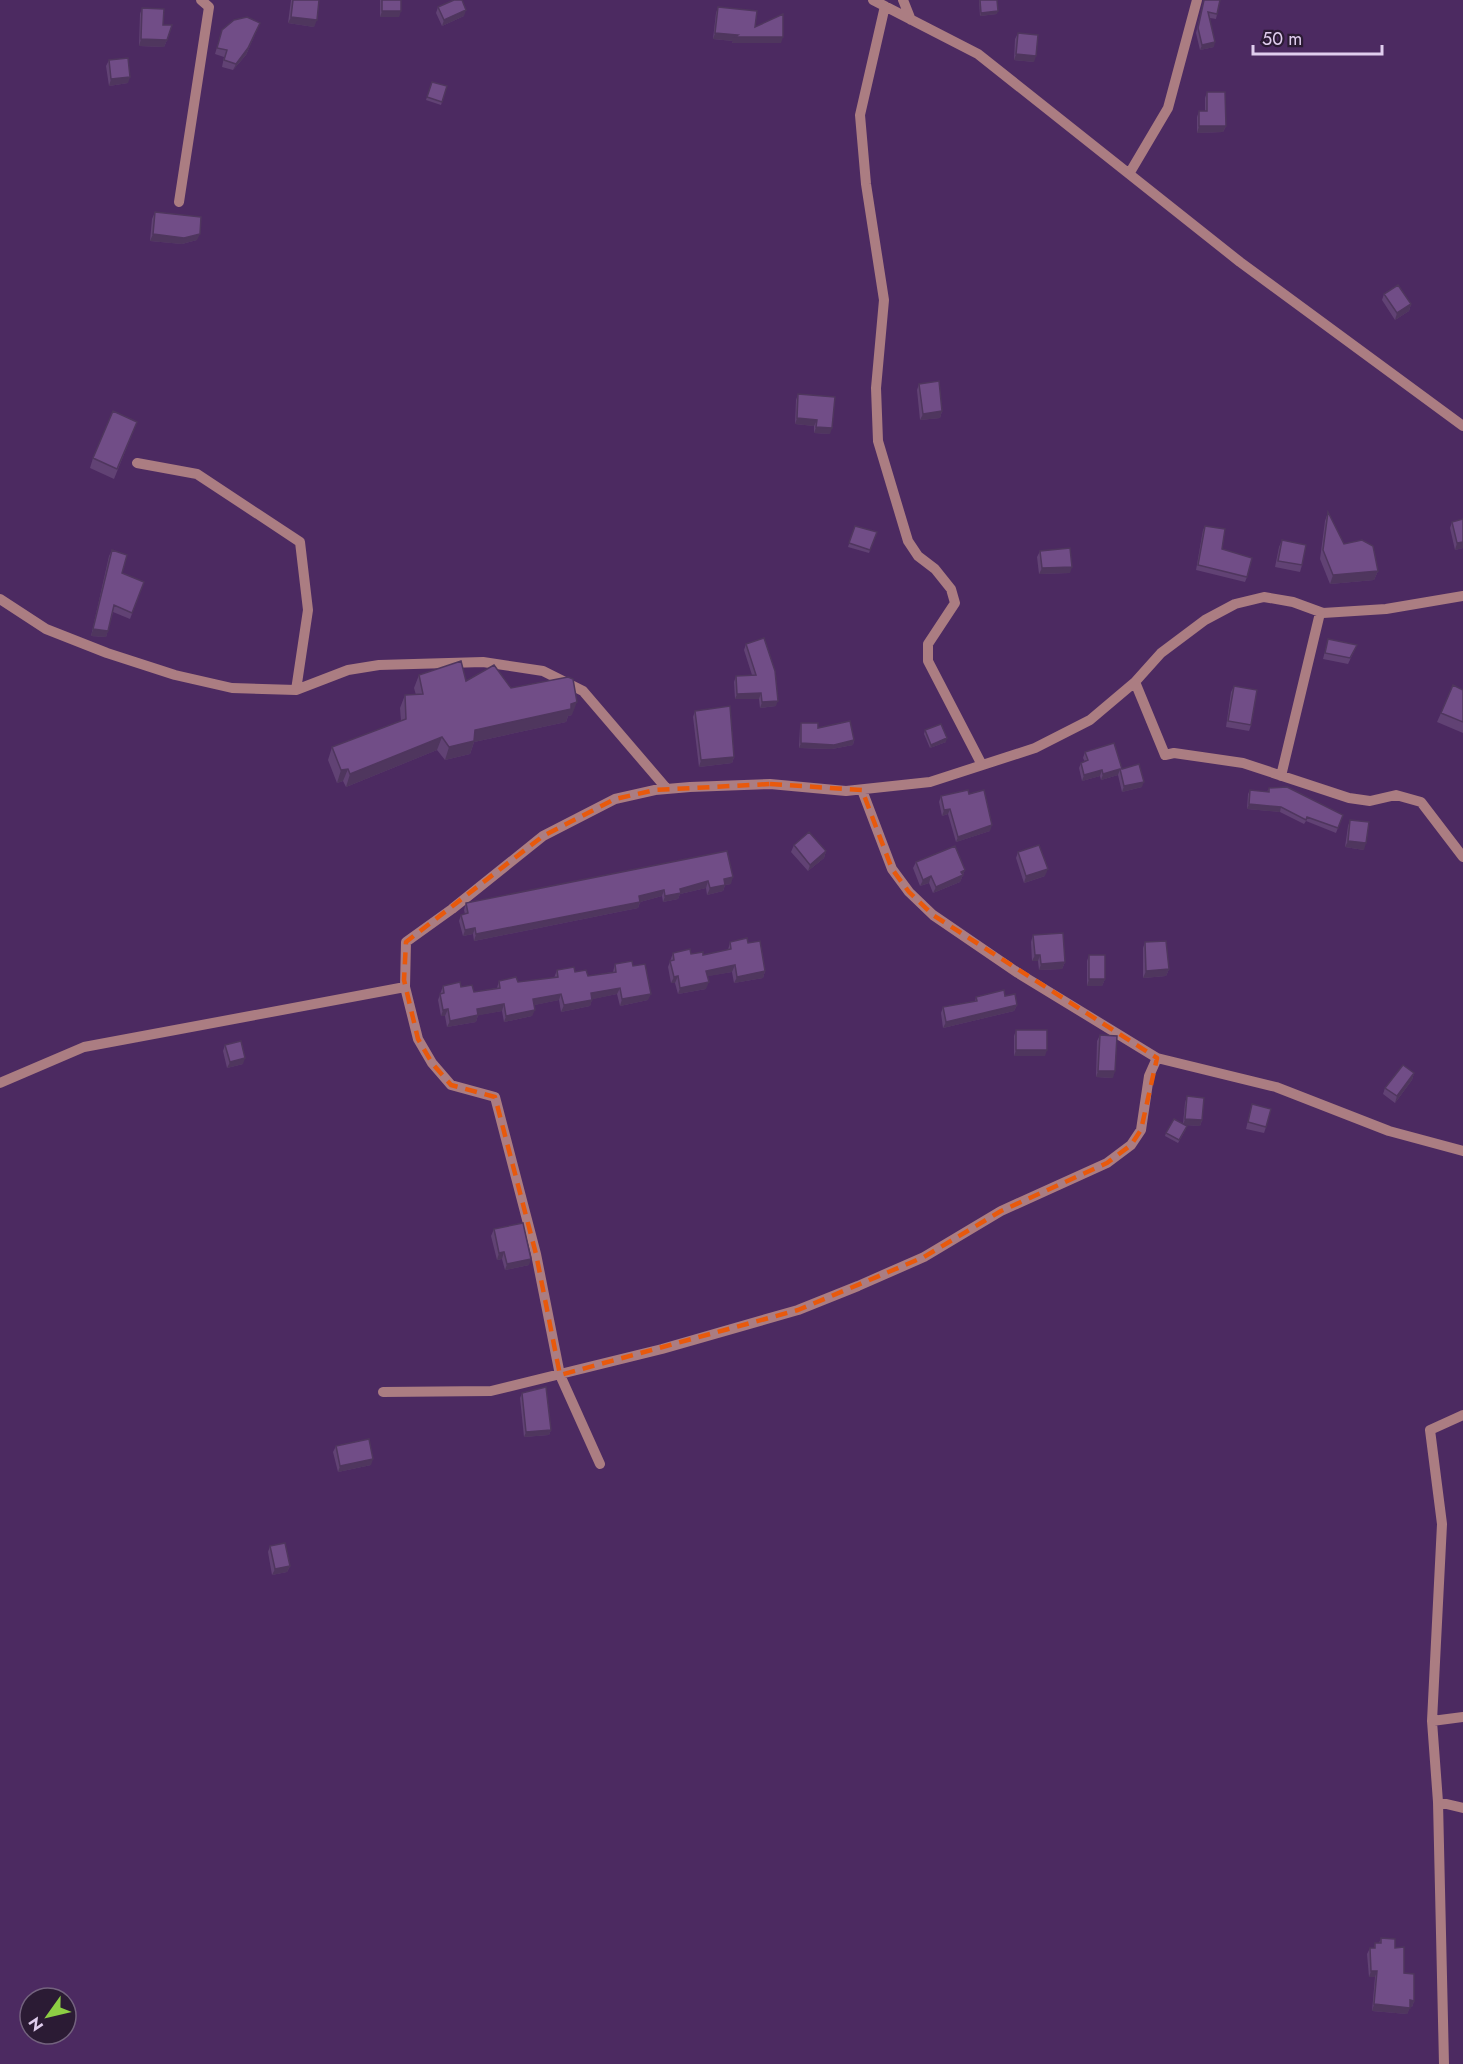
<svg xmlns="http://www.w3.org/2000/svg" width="1463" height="2064" font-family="Jost,sans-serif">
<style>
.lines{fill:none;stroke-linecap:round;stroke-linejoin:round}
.minor{stroke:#ab7d82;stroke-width:10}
.wall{fill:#614274}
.shaded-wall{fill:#4f365e}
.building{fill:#714d87;stroke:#4f365e;stroke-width:1.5}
.marked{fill:none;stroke:#e8590c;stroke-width:4.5;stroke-dasharray:12 8;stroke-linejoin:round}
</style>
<rect width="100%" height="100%" fill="#4c2a61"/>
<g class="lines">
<path class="minor" d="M873,0L978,54L1240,262L1463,426
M903,0L911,20
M885,6L860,115L866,184L884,300L876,388L878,441L908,541L918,556L935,569L951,589L955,603L928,644V661L982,765
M1129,174L1168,108L1197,0
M179,202L209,7L201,0
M137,463L197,474L300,542L308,610L296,690
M0,599L46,629L107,653L175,675L232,688L296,690L348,670L379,665L483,662L543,671L583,691L667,789
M1135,682L1165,755L1174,753L1243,763L1349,798L1370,801L1396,795L1421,802L1463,857
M1281,776L1320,613
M862,790L892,869L909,892L933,915L1018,973L1157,1058L1276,1087L1389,1131L1463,1151
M0,1083L84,1047L405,987
M383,1392L491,1391L662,1349L798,1310L858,1286L924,1257L1001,1211L1107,1163L1131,1145L1141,1130L1149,1076L1157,1058
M600,1464L560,1375L536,1254L495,1097L451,1085L432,1063L418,1039L405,987L406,942L452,909L543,836L615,799L655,790L690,787L770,784L846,791L930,782L1035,748L1090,720L1135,682L1161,653L1205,620L1235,604L1264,597L1293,602L1323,613L1386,609L1463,596
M1432,1721L1463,1717
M1438,1802L1463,1808
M1444,2064L1438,1802L1432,1721L1442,1524L1430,1430L1463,1415"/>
</g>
<path class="wall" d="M291,0H319L314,27L288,23Z
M380,0H401L399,17H380Z
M979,0H997V14L980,16Z
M1204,0H1220L1216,19L1210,18L1214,47L1200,50L1196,33Z
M438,7L464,16L442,26L436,13Z
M718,7L755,27L781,43H732L733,41L713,39L716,13Z
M142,8L163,25L167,40L164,47L139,46L140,14Z
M222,30H257L246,55L233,70L222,67L224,57L215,54Z
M1018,33L1034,62L1014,60L1015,39Z
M109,60L128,83L109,86L106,66Z
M432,82L447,86L441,105L426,100Z
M1207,92L1226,126L1223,132L1197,133V117L1199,111H1205V98Z
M155,212L197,240L182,244L150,241L152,219Z
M1384,294L1411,304L1409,311L1395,320L1382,300Z
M919,384L942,411L940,418L920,420L917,390Z
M798,394L830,434L814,433V426L795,424L796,400Z
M137,422L114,479L90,468L93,458Z
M1328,512L1344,544L1378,571L1374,580L1330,584L1320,559L1325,521Z
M1452,522L1463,548L1455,550L1450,528Z
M855,526L877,532L869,553L848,547Z
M1205,526L1222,549L1247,577L1245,582L1196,570L1203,530Z
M1282,540L1302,565L1300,572L1275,567L1279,547Z
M112,550L122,573L144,582L130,619L113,612L106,637L91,636L109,556Z
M1040,551L1070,573L1039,574L1037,557Z
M1328,639L1357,645L1348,664L1323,659Z
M746,644L776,706L760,708L759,699H735L734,682L736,676L752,675L744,650Z
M419,675L466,681L511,688L572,715L568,716L566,722L474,742L470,754L445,760L437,750L346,787L343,781L337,783L328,760L332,747L401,721L400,708L405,695H416L414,688Z
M1234,686L1251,725L1249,731L1226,727L1231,692Z
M1463,690V733L1437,722L1441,713Z
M695,711L734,757L732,763L699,767L693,717Z
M801,723L854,740L853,745L832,749L799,748L800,727Z
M925,730L946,742L930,748L924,734Z
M1085,752L1122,769L1142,787L1122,792L1118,775L1101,780L1100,776L1082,781L1079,768L1081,763L1085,762L1083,758Z
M1269,788L1343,815L1336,833L1306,821L1304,824L1280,812L1247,809L1248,794L1250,790L1267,792Z
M969,794L990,831L956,842L948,814L942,816L939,802L941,796Z
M1350,820L1364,850L1345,847L1348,826Z
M794,845L826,851L824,858L808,871L791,852Z
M727,851L731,884L725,885L723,891L707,895L706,888L680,894L678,899L663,902L662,896L640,902L638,908L474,941L473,934L463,936L459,921L461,915L465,914L464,910L466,903Z
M1018,852L1045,876L1024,883L1016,858Z
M916,862L965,870L960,882L933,893L929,883L920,886L913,868Z
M1033,935L1065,962L1062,969L1039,970L1038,961H1032L1031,942Z
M730,942L748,943L765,971L763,978L734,983L732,972L707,976L706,989L678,994L675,983H671L668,967L673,953L703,955L728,950Z
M1145,942L1169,969L1166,976L1143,978V948Z
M1089,955L1105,979L1102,986H1087V961Z
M615,964L633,966L648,1000L620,1006L617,994L592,999L590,1006L561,1012L559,1000L534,1005L532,1016L504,1022L502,1011L478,1015L476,1022L447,1027L445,1016H441L438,1000L443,986L461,987L474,992L497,988L499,981L518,982L554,978L557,970L575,972L588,976L613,972Z
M1005,996L1017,1005L1014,1011L943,1028L941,1013L943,1007L975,1001L976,997Z
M1016,1030L1045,1056H1014V1036Z
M1100,1035L1113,1078L1096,1077L1097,1041Z
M225,1045L243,1064L227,1068L223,1051Z
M1414,1073L1412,1080L1395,1103L1383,1094L1385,1088Z
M1187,1096L1202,1120L1200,1126L1185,1125L1186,1129L1178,1143L1165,1136L1166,1133L1183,1124L1185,1103Z
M1252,1104L1266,1127L1264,1133L1246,1129Z
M494,1229L529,1265L505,1270L502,1259L497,1260L491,1236Z
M522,1393L551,1430L549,1435L524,1437L520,1398Z
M336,1446L371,1465L338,1472L333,1452Z
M270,1546L290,1566L287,1572L272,1575L268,1552Z
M1381,1938L1395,1948L1414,2001L1412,2007H1410L1407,2014L1372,2011L1375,1977H1369L1367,1954L1370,1948H1374L1375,1943H1379Z"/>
<path class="shaded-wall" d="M466,10L464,16L442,26L444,20Z
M382,11H401L399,17H380Z
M998,11L997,14L980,16L981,13Z
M291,17L317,20L314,27L288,23Z
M260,23L246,55L233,70L236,64Z
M715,33L738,35L783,37L781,43H732L733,41L713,39Z
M141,39L167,40L164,47L139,46Z
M1215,42L1214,47L1200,50L1202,45Z
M1016,54L1036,56L1034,62L1014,60Z
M130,77L128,83L109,86L111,79Z
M1199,126H1226L1223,132L1197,133Z
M153,234H200L197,240L182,244L150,241Z
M1411,304L1409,311L1395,320L1397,313Z
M942,411L940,418L920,420L923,414Z
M797,418L817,420L814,426L795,424Z
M816,427L832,428L830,434L814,433Z
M1463,542V548L1455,550L1457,543Z
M1072,567L1070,573L1039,574L1042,568Z
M1378,571L1374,580L1330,584L1333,575Z
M93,629L108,631L106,637L91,636Z
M761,693L759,699H735L737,694Z
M778,701L776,706L760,708L762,702Z
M577,702L572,715L568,716L566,722L474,742L470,754L445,760L449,747L475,730Z
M442,737L437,750L346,787L350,774Z
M947,738L946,742L930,748L931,745Z
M854,740L853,745L832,749L799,748L801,743Z
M734,757L732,763L699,767L701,760Z
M348,769L343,781L337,783L341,770Z
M1120,769L1118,775L1101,780L1103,774Z
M1102,770L1100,776L1082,781L1084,775Z
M1144,782L1142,787L1122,792L1124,786Z
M1249,804L1281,807L1280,812L1247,809Z
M950,809L948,814L942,816L944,810Z
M992,825L990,831L956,842L958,837Z
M1348,841L1366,843L1364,850L1345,847Z
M826,851L824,858L808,871L810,865Z
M1048,869L1045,876L1024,883L1026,876Z
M965,870L960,882L933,893L936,887Z
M931,876L929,883L920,886L923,880Z
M733,877L731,884L725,885L723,891L707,895L710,888L724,879Z
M708,881L706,888L680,894L678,899L663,902L665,896L680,889Z
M664,890L662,896L640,902L638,908L474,941L476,934Z
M475,928L473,934L463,936L465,930Z
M1035,955H1040L1038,961H1032Z
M1065,962L1062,969L1039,970L1041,964Z
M735,965L732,972L704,977L706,971Z
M1169,969L1166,976L1143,978L1146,971Z
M765,971L763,978L734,983L737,977Z
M678,976L675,983H671L674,977Z
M1089,979H1105L1102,986H1087Z
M709,982L706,989L678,994L680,988Z
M620,988L617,994L589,1000L591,993Z
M561,994L559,1000L530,1006L533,999Z
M651,994L648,1000L620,1006L622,999Z
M592,1000L590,1006L561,1012L564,1005Z
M504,1004L502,1011L475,1016L477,1009Z
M1017,1005L1014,1011L943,1028L946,1022Z
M448,1009L445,1016H441L443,1010Z
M535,1010L532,1016L504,1022L506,1016Z
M478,1015L476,1022L447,1027L450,1021Z
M1016,1050H1047L1045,1056H1014Z
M245,1058L243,1064L227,1068L230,1062Z
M1098,1071H1115L1113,1078L1096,1077Z
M1414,1073L1412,1080L1395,1103L1397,1096Z
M1185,1119L1202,1120L1200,1126L1183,1125Z
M504,1252L502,1259L497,1260L499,1253Z
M531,1259L529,1265L505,1270L507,1264Z
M551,1430L549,1435L524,1437L526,1432Z
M373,1459L371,1465L338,1472L340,1466Z
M290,1566L287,1572L272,1575L275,1569Z
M1371,1971H1377L1375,1977H1369Z
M1410,2000L1414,2001L1412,2007H1408Z
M1374,2004L1410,2008L1407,2014L1372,2011Z"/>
<path class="building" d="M293,0H319L317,20L291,17Z
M382,0H401V11H382Z
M454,0H462L466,10L444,20L438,7Z
M980,0H997L998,11L981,13Z
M1204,0H1220L1217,14L1208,12L1215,42L1202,45L1198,28Z
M718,7L757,11L755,27L783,14V37H735L738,35L715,33Z
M142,8L164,9L163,25H172L167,40L141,39Z
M247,17L260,23L248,48L236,64L224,60L227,50L217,48L222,30L234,20Z
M1018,33L1038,35L1036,56L1016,54Z
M128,58L130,77L111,79L109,60Z
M432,82L447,86L442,102L427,97Z
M1207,92H1225L1226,126H1199V111H1207Z
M155,212L201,217L200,234L184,238L153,234Z
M1398,285L1411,304L1397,313L1384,294Z
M939,381L942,411L923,414L919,384Z
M798,394L835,397L832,428L816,427L817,420L797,418Z
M113,411L137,422L117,469L93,458Z
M1328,512L1344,544L1362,540L1373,546L1378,571L1333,575L1323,550Z
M1463,519V542L1457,543L1452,522Z
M855,526L877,532L870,550L849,543Z
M1205,526L1225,529L1222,549L1252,558L1247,577L1198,565Z
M1282,540L1306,545L1302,565L1278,561Z
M1070,548L1072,567L1042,568L1040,551Z
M112,550L127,555L122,573L144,582L132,613L114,605L108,631L93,629Z
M764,638L775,671L778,701L762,702L761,693L737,694L736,676L756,675L746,644Z
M1328,639L1357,645L1350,658L1325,653Z
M461,661L466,681L494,665L511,688L568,677L573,679L577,702L571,704V709L475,730L474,741L449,747L442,737L350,774L348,769L341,770L332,747L406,719L405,695L423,694L419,675Z
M1453,685L1463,690V722L1441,713Z
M1234,686L1257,690L1251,725L1228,721Z
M730,706L734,757L701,760L695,711Z
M850,721L854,740L834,745L801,743V723H818V728Z
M941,724L947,738L931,745L925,730Z
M1114,743L1122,769L1139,764L1144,782L1124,786L1120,769L1103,774L1102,770L1084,775L1081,763L1088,760L1085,752Z
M1287,787L1343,815L1338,828L1307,817L1306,820L1281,807L1249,804L1250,790L1269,792V788Z
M968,790L969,794L984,790L992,825L958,837L950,809L944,810L941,796Z
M1350,820L1369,822L1366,843L1348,841Z
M809,832L826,851L810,865L794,845Z
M1039,845L1048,869L1026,876L1018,852Z
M955,846L965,870L961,872L963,875L936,887L931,876L923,880L916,862Z
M727,851L733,877L724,879L725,885L710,888L708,881L680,889L681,893L665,896L664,890L639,896L640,902L476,934L475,928L465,930L461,915L468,913L466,903Z
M1063,933L1065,962L1041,964L1040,955H1035L1033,935Z
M747,938L748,943L760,941L765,971L737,977L735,965L706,971L709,982L680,988L678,976L674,977L670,961L674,960L673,953L690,949L691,954L703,952V955L731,949L730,942Z
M1166,941L1169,969L1146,971L1145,942Z
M1089,955H1105V979H1089Z
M632,961L633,966L645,964L651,994L622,999L620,988L591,993L592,1000L564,1005L561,994L533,999L535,1010L506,1016L504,1004L477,1009L478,1015L450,1021L448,1009L443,1010L440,994L444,993L443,986L460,982L461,987L472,985L474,992L500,988L499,981L516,977L518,982L558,977L557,970L574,967L575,972L586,970L588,976L616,972L615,964Z
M1004,990L1005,996L1015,994L1017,1005L946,1022L943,1007L977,1001L976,997Z
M1016,1030H1047V1050H1016Z
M1100,1035L1117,1036L1115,1071H1098Z
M241,1041L245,1058L230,1062L225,1045Z
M1403,1065L1414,1073L1397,1096L1385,1088Z
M1187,1096L1204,1098L1202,1120L1185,1119Z
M1252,1104L1271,1109L1266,1127L1248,1122Z
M1174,1119L1187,1126L1179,1140L1166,1133Z
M523,1223L531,1259L507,1264L504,1252L499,1253L494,1229Z
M546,1387L551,1430L526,1432L522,1393Z
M369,1439L373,1459L340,1466L336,1446Z
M285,1543L290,1566L275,1569L270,1546Z
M1381,1938L1395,1939V1948L1404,1947V1973L1414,1974V2001L1410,2000V2008L1374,2004L1377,1971H1371L1370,1948H1375V1943H1381Z"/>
<path class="marked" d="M770,784L862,790L892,869L909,892L933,915L1157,1058L1141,1130L1131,1145L1107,1163L1001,1211L924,1257L798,1310L560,1375L536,1254L495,1097L451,1085L432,1063L418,1039L404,980L406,942L543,836L615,799L655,790Z"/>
<g transform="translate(48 2016) rotate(236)"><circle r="28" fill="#2b1b34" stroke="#73627e" stroke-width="1.5"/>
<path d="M0-4.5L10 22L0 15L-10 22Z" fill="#8dce44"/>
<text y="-9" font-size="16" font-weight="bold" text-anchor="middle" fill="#e0cdee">N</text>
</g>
<path d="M1253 45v9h129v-9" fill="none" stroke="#e0cdee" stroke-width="3"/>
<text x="1262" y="45" font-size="18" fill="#e0cdee" stroke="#2b1b34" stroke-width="4.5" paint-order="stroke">50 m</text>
</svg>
